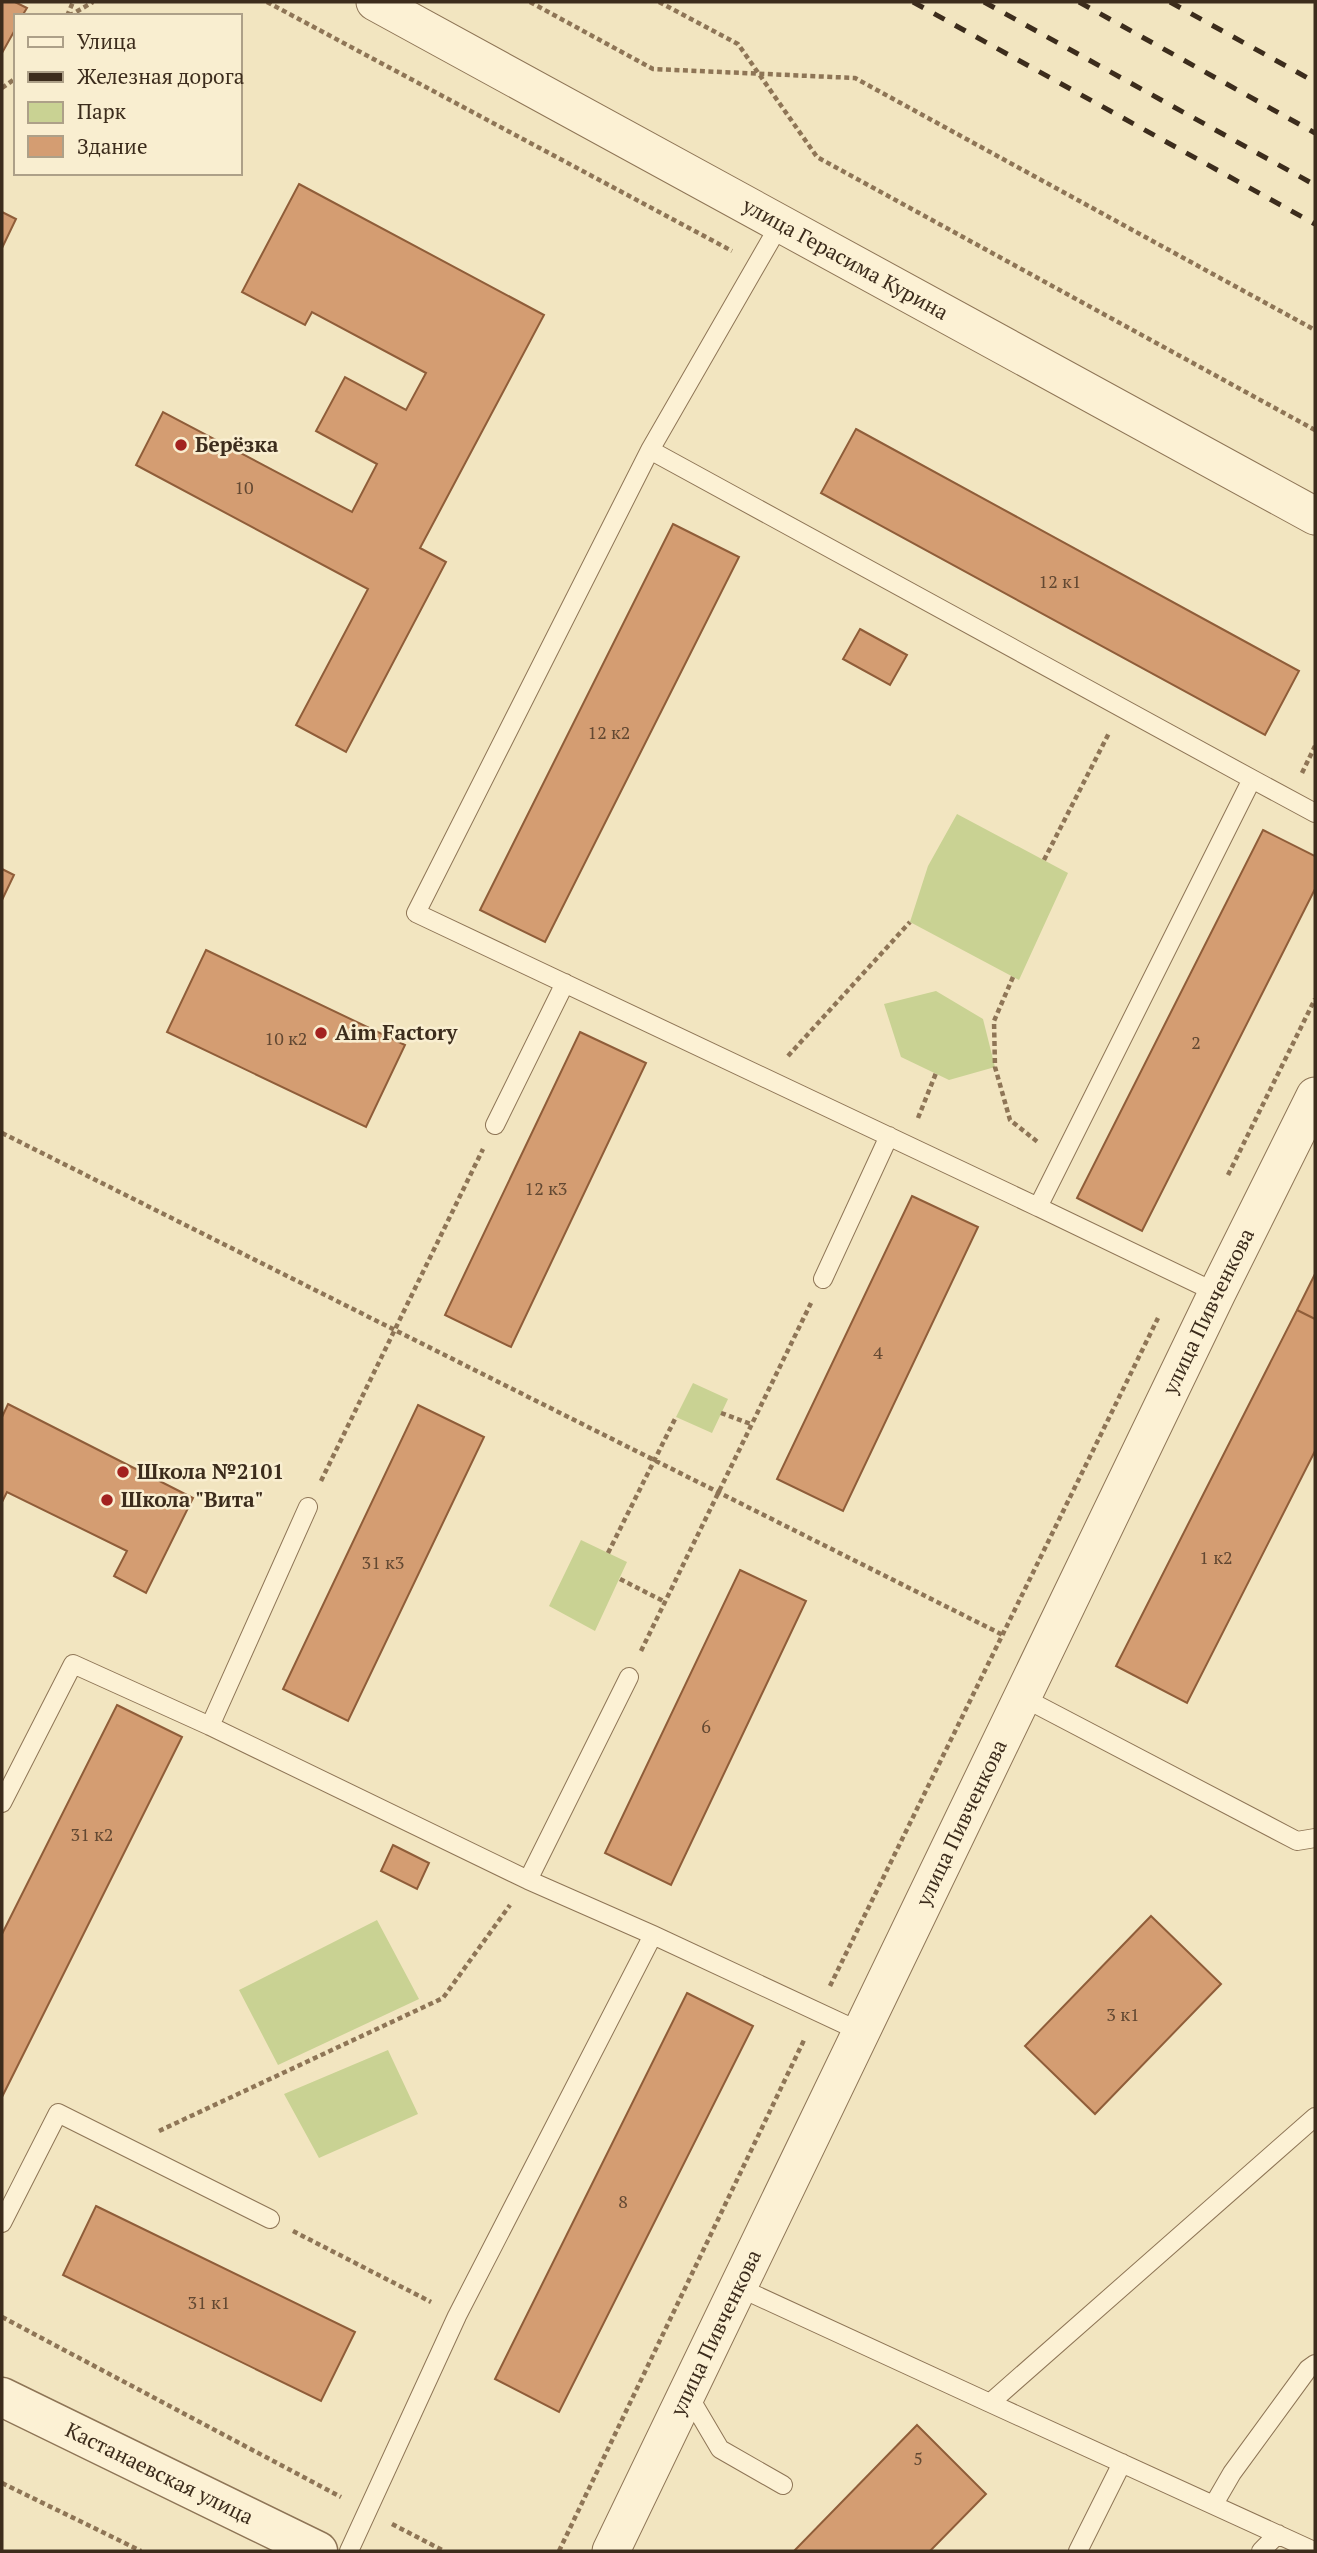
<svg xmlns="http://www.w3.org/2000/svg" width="1317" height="2553" font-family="'PT Serif',serif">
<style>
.green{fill:#c9d293}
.building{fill:#d49d72;stroke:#8f5d39;stroke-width:2}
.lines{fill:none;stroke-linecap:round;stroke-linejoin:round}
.service-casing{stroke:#8e7556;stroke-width:20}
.minor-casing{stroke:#8e7556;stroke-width:39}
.tertiary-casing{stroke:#8e7556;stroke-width:41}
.path{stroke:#8e7556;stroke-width:4.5;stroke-dasharray:5 3.5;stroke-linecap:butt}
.service{stroke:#fcf1d4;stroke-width:18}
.minor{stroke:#fcf1d4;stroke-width:37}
.tertiary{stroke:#fcf1d4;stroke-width:38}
.rail{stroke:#3c2c1c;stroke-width:5;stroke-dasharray:12 12;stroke-linecap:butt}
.poi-dot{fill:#a3221f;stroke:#f9eed0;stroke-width:2.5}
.labels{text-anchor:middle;stroke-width:5;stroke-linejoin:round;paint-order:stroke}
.number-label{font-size:18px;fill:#624832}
.street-label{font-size:21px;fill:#3c2c1c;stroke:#f9eed0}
.poi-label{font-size:21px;font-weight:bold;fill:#3c2c1c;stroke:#f9eed0;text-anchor:start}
</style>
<rect width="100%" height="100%" fill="#f2e5c0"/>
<path class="green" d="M957,814L1068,873L1019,980L910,922L928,866Z
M936,991L983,1019L995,1067L949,1080L901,1057L884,1004Z
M693,1383L728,1399L712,1433L676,1417Z
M581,1540L627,1562L595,1631L549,1606Z
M377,1920L419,1999L278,2065L239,1990Z
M388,2050L418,2114L319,2158L284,2094Z"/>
<path class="building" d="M2,2H15L27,8L22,16H16V28L2,53Z
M299,184L544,315L420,548L446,562L346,752L296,725L368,589L136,465L163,412L352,512L377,464L316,431L345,377L406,410L426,373L312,312L305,325L242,292Z
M2,212L16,219L2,248Z
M856,429L1299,671L1265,735L821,493Z
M673,524L739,557L545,942L480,910Z
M860,629L907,655L890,685L843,659Z
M1263,830L1315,856V889L1142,1231L1077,1198Z
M2,869L14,875L2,900Z
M206,950L405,1045L366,1127L167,1032Z
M580,1032L646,1063L511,1347L445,1315Z
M912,1196L978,1227L843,1511L777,1479Z
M1315,1274V1319L1297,1310Z
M1297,1310L1315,1319V1451L1187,1703L1116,1666Z
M8,1404L193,1498L146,1593L114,1576L127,1551L7,1492L2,1502V1417Z
M418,1405L484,1437L348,1721L283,1689Z
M740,1570L806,1601L671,1885L605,1853Z
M117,1705L182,1737L2,2097V1934Z
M393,1845L429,1863L417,1889L381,1871Z
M1151,1916L1221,1984L1095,2114L1025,2046Z
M687,1993L753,2026L559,2412L495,2379Z
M96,2206L355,2332L321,2401L63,2275Z
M917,2425L986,2494L930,2551H794Z"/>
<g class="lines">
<g class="service-casing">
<path id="service" d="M780,224L650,450L416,913L1038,1207
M650,450L1252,779
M495,1125L565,983
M823,1279L889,1136
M1217,1293L1038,1207L1252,779L1315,813
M1022,1697L1297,1841L1315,1838
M210,1726L308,1507
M2,1803L73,1664L210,1726L528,1880L653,1935L861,2032
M528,1880L629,1677
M2,2223L58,2113L270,2219
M738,2287L990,2403L1315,2117
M687,2393L720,2449L783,2485
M990,2403L1314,2551
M1214,2504L1232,2473L1308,2369L1315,2364
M349,2551L457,2316L653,1935
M1078,2551L1122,2463
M1261,2551L1278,2534"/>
</g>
<g class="minor-casing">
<g id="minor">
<path id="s1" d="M375,2L1315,516"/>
<path id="s2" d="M611,2551L1217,1293L1315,1096"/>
</g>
</g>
<g class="tertiary-casing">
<g id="tertiary">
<path id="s3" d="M2,2397L318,2551"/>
</g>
</g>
<path class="path" d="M267,2L732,251
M530,2L653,69L855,78L1315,330
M659,2L738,44L817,157L1315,430
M67,16L73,2
M69,16L93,2
M2,88L16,78
M1302,773L1315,746
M1044,860L1109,733
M1013,977L994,1021L995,1067L1010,1120L1039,1143
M788,1056L910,922
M918,1118L936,1073
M2,1133L1005,1636
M1228,1175L1315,999
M721,1413L751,1424
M321,1481L483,1149
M608,1553L676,1417
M620,1579L665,1602
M641,1651L811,1303
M830,1986L1158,1318
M159,2131L443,1998L510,1905
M293,2231L431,2302
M2,2317L341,2497
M2,2483L141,2551
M392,2524L444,2551
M559,2551L805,2038"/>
<use href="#service" class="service"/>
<use href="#minor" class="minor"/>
<use href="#tertiary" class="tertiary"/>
<path class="rail" d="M913,2L1315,224
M984,2L1315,185
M1079,2L1315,133
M1170,2L1315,82"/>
</g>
<g class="poi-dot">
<circle cx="181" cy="445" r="7"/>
<circle cx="321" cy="1033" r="7"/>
<circle cx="123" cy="1472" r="7"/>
<circle cx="107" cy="1500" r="7"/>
</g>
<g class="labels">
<g class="number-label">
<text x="244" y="494">10</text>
<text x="1060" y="588">12 к1</text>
<text x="609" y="739">12 к2</text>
<text x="286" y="1045">10 к2</text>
<text x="1196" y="1049">2</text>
<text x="546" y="1195">12 к3</text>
<text x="878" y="1359">4</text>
<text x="1216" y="1564">1 к2</text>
<text x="383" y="1569">31 к3</text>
<text x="706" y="1733">6</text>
<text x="92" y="1841">31 к2</text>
<text x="1123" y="2021">3 к1</text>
<text x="623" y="2208">8</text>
<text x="209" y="2309">31 к1</text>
<text x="918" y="2465">5</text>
</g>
<g class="street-label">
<text dy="7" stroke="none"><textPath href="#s1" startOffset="536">улица Герасима Курина</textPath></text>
<text dy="7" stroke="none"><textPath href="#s2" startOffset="1376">улица Пивченкова</textPath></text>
<text dy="7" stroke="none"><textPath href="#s2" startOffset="808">улица Пивченкова</textPath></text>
<text dy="7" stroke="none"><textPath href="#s2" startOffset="242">улица Пивченкова</textPath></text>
<text dy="7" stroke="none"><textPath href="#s3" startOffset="175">Кастанаевская улица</textPath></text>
</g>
<g class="poi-label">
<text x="195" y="452">Берёзка</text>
<text x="335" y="1040">Aim Factory</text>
<text x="137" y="1479">Школа №2101</text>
<text x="121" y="1507">Школа "Вита"</text>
</g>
</g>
<rect width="1317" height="2553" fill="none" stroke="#3c2c1c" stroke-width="7"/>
<rect x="14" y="14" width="228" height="161" fill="#f9eed0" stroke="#ada088" stroke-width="2"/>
<rect x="28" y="37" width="35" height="10" fill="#fcf1d4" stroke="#ada088" stroke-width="2"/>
<text x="77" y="49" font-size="21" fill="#3c2c1c">Улица</text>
<rect x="28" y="72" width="35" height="10" fill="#3c2c1c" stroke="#ada088" stroke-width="2"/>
<text x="77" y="84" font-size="21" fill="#3c2c1c">Железная дорога</text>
<rect x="28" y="102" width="35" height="21" fill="#c9d293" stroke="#ada088" stroke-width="2"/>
<text x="77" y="119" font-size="21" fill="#3c2c1c">Парк</text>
<rect x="28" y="136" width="35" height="21" fill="#d49d72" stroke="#ada088" stroke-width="2"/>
<text x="77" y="154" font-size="21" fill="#3c2c1c">Здание</text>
</svg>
